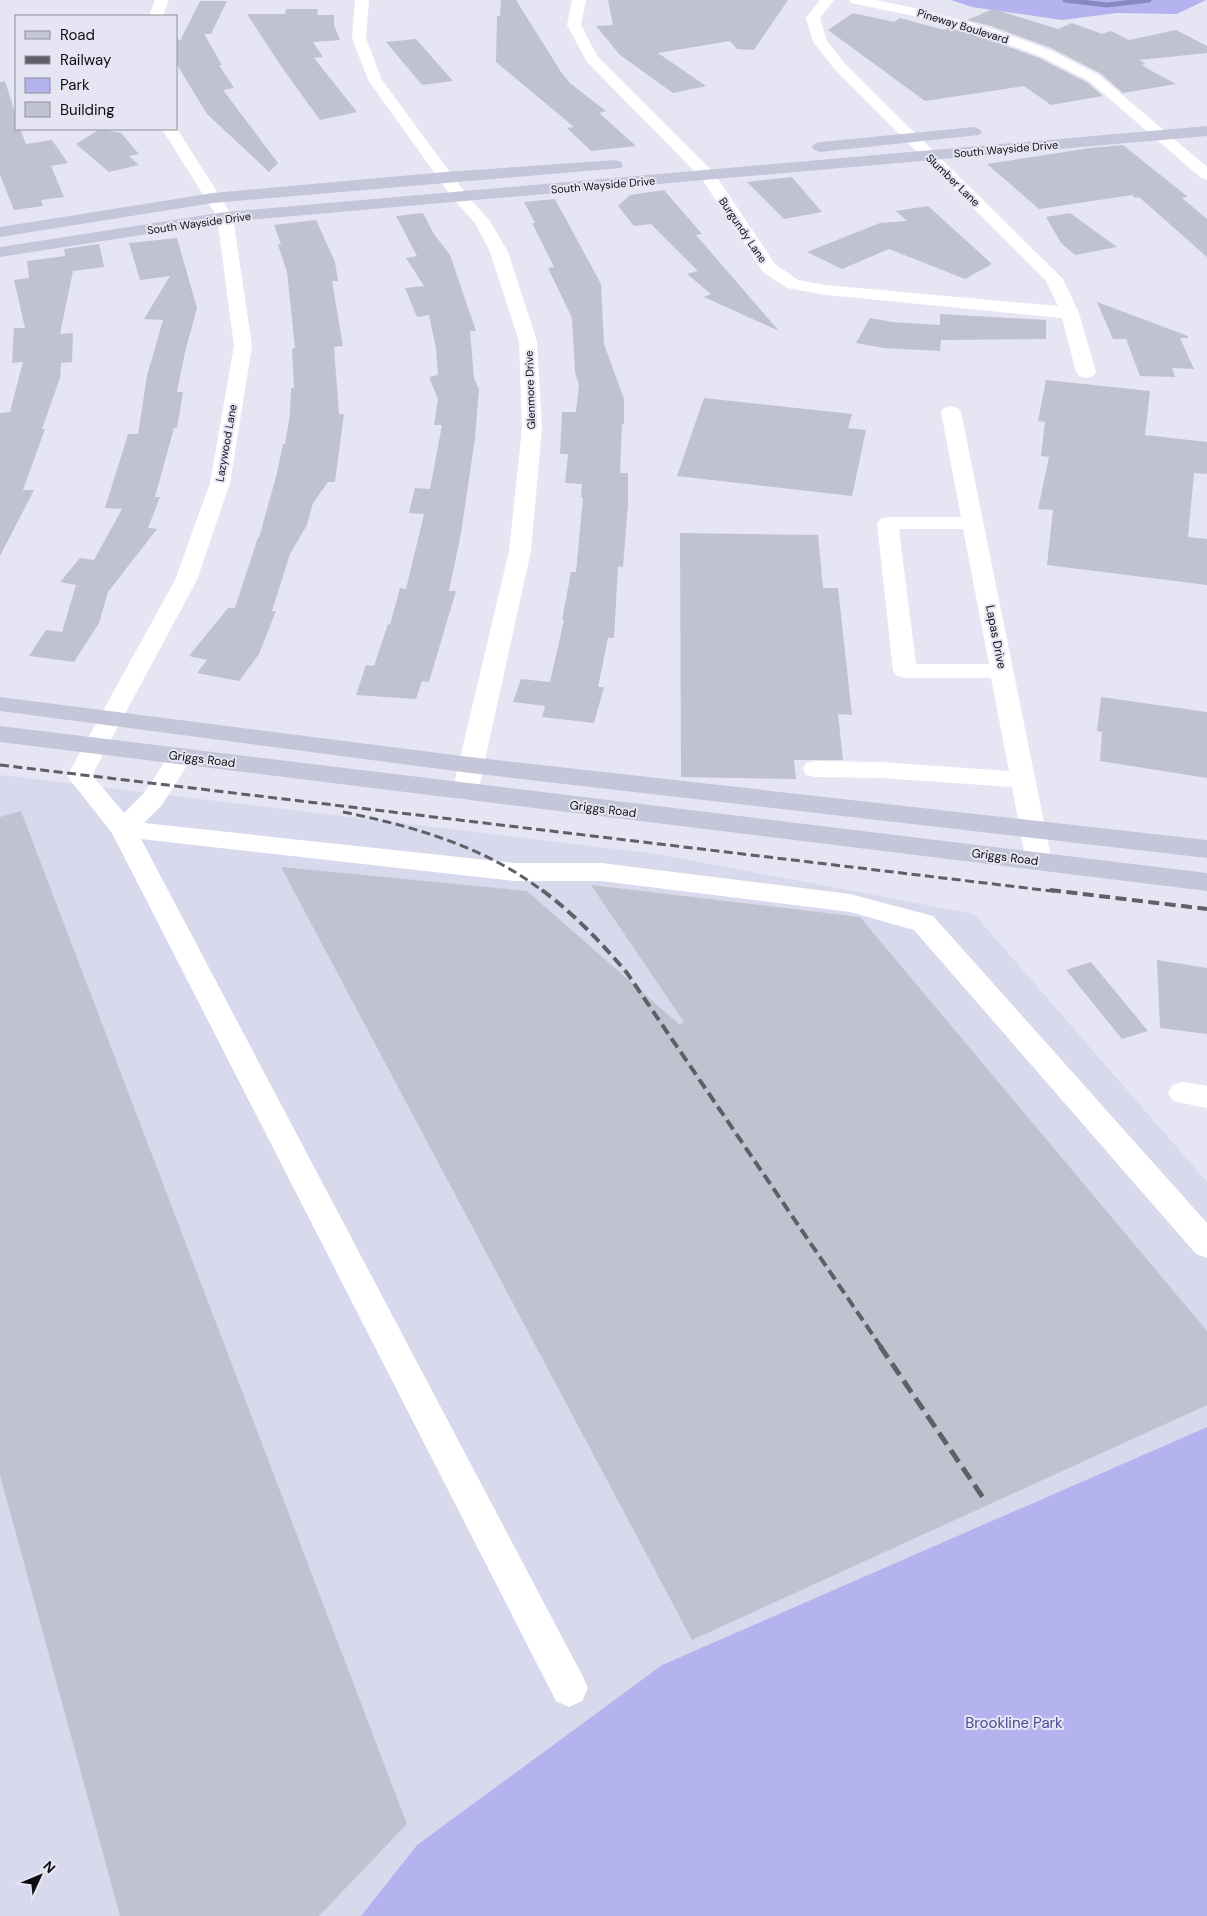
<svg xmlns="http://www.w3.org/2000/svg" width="1207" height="1916" font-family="'DM Sans',sans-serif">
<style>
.built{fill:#d9d9ee}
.green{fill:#b4b3f0}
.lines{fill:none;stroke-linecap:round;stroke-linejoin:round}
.stream{stroke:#8987c3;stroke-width:5}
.building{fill:#c1c2d0}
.minor{fill:#fff;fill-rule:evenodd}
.major{fill:#c6c6da;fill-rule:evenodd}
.rail-far2{stroke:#5f5f67;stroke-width:3;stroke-dasharray:9 4.5;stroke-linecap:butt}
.rail-far1{stroke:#5f5f67;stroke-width:4;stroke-dasharray:11 5.5;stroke-linecap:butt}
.rail{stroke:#5f5f67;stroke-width:5;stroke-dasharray:14 7;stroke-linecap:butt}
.labels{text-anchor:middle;stroke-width:4;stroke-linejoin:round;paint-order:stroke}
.far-street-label{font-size:11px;fill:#0d0d11;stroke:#e5e5f3}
.street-label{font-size:12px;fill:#0d0d11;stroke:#e5e5f3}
.near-park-label{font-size:15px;fill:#4f4791;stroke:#e5e5f3}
</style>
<rect width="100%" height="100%" fill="#e5e5f3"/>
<path class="built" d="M0,775L657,854L974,914L1207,1182V1427L662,1665L417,1845L361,1916H0Z"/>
<path class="green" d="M951,0H1206L1177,14L1117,13L1062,20L972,7Z
M1207,1427V1916H361L417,1845L662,1665Z"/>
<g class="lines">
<path class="stream" d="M1065,0L1107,5L1149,0"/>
</g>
<path class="building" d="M501,0H516L561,72L570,83L606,111L599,113L636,146L591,151L567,128L574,127L496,62L497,16H500Z
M608,0H788L754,50L737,49L730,41L658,53L706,86L673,93L620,55L596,26L613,25Z
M200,1H227L211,34H204L222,65H219L234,88L223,90L278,163L269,172L207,114L176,63V37L180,41Z
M286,9H318L317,15H334V25L340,40L313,42L323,57L314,58L357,112L320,120L283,69L247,14H285Z
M993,9L1058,29L1072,23L1102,34L1111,31L1129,40L1176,30L1207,46V53L1139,60L1146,64L1141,65L1176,84L1123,93L1100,73L1051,48L991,26L967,20Z
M853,13L894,22L900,18L944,30L949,28L979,36L1039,58L1088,83L1103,96L1051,105L1024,86L925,101L828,30Z
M416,39L453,81L422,85L386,42Z
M5,81L16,116V129H20L26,144L52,140L68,163L51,166L64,197L41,200L43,206L14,210L0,175V82Z
M100,129L121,133L139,154L129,156L139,165L109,172L76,144Z
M1123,145L1188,197L1182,198L1207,219V257L1139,197L1135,198L1132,195L1039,209L987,164L1090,148Z
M792,177L808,196L822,212L784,219L747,182Z
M664,190L702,234L696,235L779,331L704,297L711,294L687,274L698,271L651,224L634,226L618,206L630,195Z
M555,199L601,284L604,344L624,399V424H622L620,473H628V504L623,567L618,566L614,638H608L598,687H604L594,723L542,717L545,706L513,702L521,679L550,682L564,620H562L571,572H576L583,498L581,497L582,484L565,483L568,454H560L562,412H576L579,385L575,372L572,318L548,268L554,267L532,223H535L524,202Z
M928,206L992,264L965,279L889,249L842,269L807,252L880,223L907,221L896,211Z
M423,213L434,234L450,255L476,331H470L474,378L479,389L475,438L461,533L449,591H456L429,682L422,681L416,699L356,695L366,665L374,666L388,624L390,625L400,588L406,589L424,514L409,513L415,488L430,489L442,425H434L438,399L429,377L438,375L436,348L429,315L417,317L405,288L424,286L406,258L417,256L396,216Z
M1070,213L1117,247L1075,255L1061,243L1046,217Z
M316,220L335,262L338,281H332L343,346L334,347L339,414H344L335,482H328L313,503L307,525L290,554L272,611H276L259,654L239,681L197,673L207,660L189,656L228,608H235L258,537L259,538L277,473L283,444H285L290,414L291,388H294L292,349L295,348L287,272L278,245L281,244L274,225Z
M177,238L197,308L185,352L177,392H183L177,428H174L155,497H160L148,528L157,529L108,592L99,623L74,662L29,656L46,630L62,632L76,585L60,582L80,558L94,560L122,509L105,508L128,434H138L147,376L163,320L144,319L170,276L140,280L129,243Z
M99,244L104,267L73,271L60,334L73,333L72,362L61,363L60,378L42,429H45L23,490H34L0,556V413L10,412L23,362L12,363L14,328H25L14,280L29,278L27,261L65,256L64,249Z
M1097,302L1188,336V338H1180L1194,369L1172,368L1175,377L1140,376L1126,339H1113Z
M940,314L1046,320V339L941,340L940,351L884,348L856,343L870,318L892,322L940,325Z
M1046,380L1150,391L1145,435L1207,442V474L1194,473L1188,537L1207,539V585L1047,565L1053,510L1038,509L1049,457L1041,456L1045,422L1038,421Z
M704,398L852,414L848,428L866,430L852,496L677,476Z
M680,533L818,535L823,588H838L852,715L838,714L843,760H794L796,779L681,777Z
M1101,697L1207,712V778L1100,761L1102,732L1097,731Z
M21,811L407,1824L319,1916H120L0,1475V817Z
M281,867L527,891L680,1025L684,1022L591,885L860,917L1207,1331V1405L692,1640Z
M1157,960L1207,968V1034L1160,1028Z
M1091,962L1148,1031L1122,1039L1066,970Z"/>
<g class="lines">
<path class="minor" d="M155,0H169L163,16H149Z
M355,0H369L366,38L382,80L466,194L490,221L508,252L537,341L542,428L531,551L478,792L474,798L465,800L456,798L452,792L509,551L522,428L519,341L490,252L475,223L454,200L368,80L352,38Z
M572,0H586L581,25L598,57L714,173L775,264L798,280L826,285L1058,306L1046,281L836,71L813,42L806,18L820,0H834L820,18L827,41L846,65L1063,279L1079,313L1096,372L1093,376L1086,378L1079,376L1076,372L1062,318L826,295L787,288L763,272L702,179L587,62L567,25Z
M849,0H876L915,8L990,28L1050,50L1099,75L1207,167V180L1201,178L1089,81L1040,56L980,34L909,15L851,3Z
M176,127L233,217L252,346L230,483L197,580L92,775L124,813L144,793L172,751L181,748L190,751L193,756L162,805L144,823L514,863H601L850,894L933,916L1207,1223V1258L1196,1254L914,930L850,912L601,881H514L141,839L582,1675L588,1688L582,1701L569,1707L556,1701L112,833L67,776L175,580L210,483L234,346L217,217L162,129H176Z
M951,406L958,408L961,412L1052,862L1048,868L1039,871L1030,868L1026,862L1012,787L880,778L815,777L806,775L803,769L806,763L815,761L880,762L1009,771L991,678H905L897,676L893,671L877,523L881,519L888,517H961L941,412L944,408ZM899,529H963L989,664H916Z
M1183,1082L1207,1086V1108L1173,1101L1168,1093L1173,1085Z"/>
<path class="major" d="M1207,126V136L225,222L0,257V247L225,212Z
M974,127L979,129L982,132L979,135L820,152L814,150L812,147L814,144L820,142Z
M615,160L621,162L623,165L621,168L213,203L0,237V227L213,193L445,172Z
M0,697L470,757L1207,840V858L470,773L0,711Z
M0,726L1207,873V891L0,742Z"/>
<path class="rail-far2" d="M0,765L1060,892
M343,812C413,826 486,847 544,892"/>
<path class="rail-far1" d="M542,890C575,915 601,942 627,973L881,1347
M1050,890L1207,909"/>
<path class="rail" d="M880,1346L986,1502"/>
</g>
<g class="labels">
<g class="far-street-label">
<text transform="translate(963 26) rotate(17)" y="4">Pineway Boulevard</text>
<text transform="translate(1006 149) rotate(-5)" y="4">South Wayside Drive</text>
<text transform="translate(953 180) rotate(44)" y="4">Slumber Lane</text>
<text transform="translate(603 185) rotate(-5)" y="4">South Wayside Drive</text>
<text transform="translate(199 223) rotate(-8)" y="4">South Wayside Drive</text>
<text transform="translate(743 230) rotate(56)" y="4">Burgundy Lane</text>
<text transform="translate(530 390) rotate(-92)" y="4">Glenmore Drive</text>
<text transform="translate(226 443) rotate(-80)" y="4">Lazywood Lane</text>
</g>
<g class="street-label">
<text transform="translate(996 637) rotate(79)" y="4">Lapas Drive</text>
<text transform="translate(202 759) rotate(7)" y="4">Griggs Road</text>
<text transform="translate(603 809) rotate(7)" y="4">Griggs Road</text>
<text transform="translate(1005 857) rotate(7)" y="4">Griggs Road</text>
</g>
<g class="near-park-label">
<text x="1014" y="1728">Brookline Park</text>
</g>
</g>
<rect x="15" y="15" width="162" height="115" fill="#e5e5f3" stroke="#8f8f99"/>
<rect x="25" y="31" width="25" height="8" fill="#c6c6da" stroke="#8f8f99"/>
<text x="60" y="40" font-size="15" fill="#0d0d11">Road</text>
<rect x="25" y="56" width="25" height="8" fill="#5f5f67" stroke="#8f8f99"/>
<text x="60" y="65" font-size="15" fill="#0d0d11">Railway</text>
<rect x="25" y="78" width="25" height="15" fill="#b4b3f0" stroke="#8f8f99"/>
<text x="60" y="90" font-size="15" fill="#0d0d11">Park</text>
<rect x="25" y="102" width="25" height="15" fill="#c1c2d0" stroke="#8f8f99"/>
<text x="60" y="115" font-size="15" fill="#0d0d11">Building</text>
<g transform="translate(40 1876) rotate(46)" stroke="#e5e5f3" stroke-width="4" paint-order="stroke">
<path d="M0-4L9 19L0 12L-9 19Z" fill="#0d0d11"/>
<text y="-8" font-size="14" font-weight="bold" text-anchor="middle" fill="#0d0d11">N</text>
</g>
</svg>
